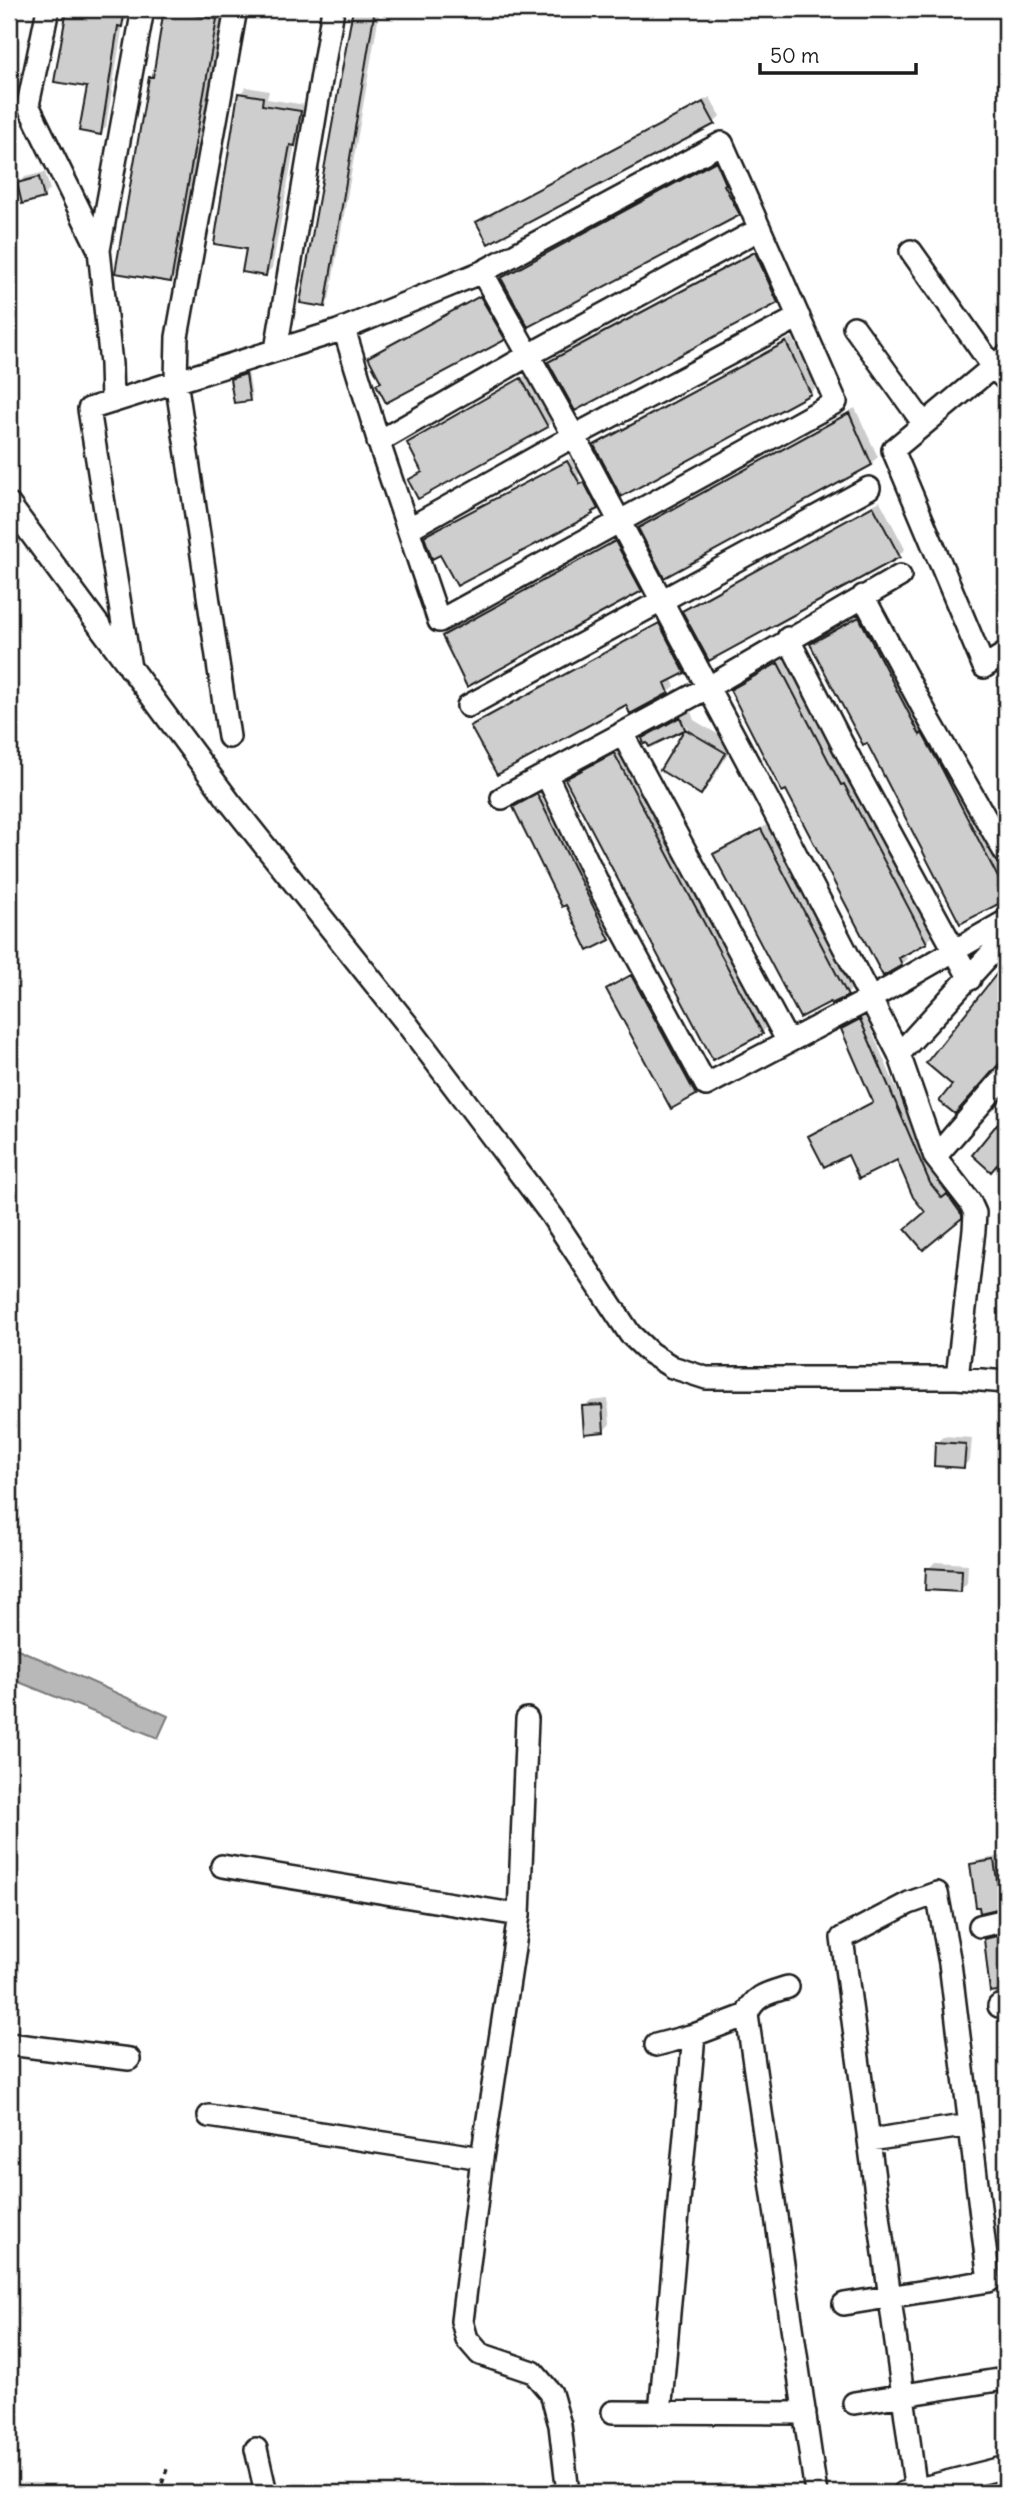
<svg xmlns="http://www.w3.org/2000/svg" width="1015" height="2502" font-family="Delius,sans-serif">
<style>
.water{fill:#b8b8b8;stroke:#7a7a7a;stroke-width:2}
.shadow{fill:#0003}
.building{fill:#cecece;stroke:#1c1c1c;stroke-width:2}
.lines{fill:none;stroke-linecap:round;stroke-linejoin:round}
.minor-casing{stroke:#1c1c1c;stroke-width:26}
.path{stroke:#1c1c1c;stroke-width:3.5;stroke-dasharray:5 5;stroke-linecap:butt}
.minor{stroke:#fff;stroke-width:21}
</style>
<rect width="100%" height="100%" fill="#fff"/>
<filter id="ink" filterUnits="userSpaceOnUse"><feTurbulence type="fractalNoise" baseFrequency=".0143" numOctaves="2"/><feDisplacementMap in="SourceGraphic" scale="14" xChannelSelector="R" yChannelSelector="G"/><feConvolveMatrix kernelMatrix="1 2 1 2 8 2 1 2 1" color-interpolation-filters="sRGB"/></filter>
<g filter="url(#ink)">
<path class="water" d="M9,1645L168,1716L158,1738L9,1678Z"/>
<path class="shadow" d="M69,9H129L127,19L123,24L106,127L100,133L89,86L56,81Z
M164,9H224L176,274L170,280L151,77L155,74Z
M355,9H380L329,300L324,305L303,302Z
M9,47L22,91L24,106L17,112L9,115Z
M246,87L269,91L267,99L306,105L301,137L295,144L272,268L265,274L248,247L240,94Z
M710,97L720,116L714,123L479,222L485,216Z
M722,156L745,208L739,214L503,278L509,272Z
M45,172L50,190L43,196L19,184L25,177Z
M762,247L783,296L777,302L550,362L556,356Z
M484,293L507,334L504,338L378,385L383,380L370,357L374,354Z
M792,337L816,387L810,393L596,446L602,439Z
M248,372L252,396L249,399L232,379Z
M526,375L552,421L547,426L410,480L424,470L409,443L414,438Z
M855,408L878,457L871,463L665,576L640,528L646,522Z
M573,457L603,502L598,506L581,473L578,475L596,509L592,512L441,552L426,537L432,531Z
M880,501L905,549L899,555L684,611L690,605Z
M622,536L647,584L641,590L444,636L450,630Z
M865,612L948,763L1004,872L1006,869V898L961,922L868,741L812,644L818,638Z
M665,619L690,665L671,678L675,686L668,692L626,703L472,726L478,720Z
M784,659L847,781L850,779L932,937L926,942L904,954L907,959L901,964L787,787L732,690L737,685Z
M690,709L694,720L734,744L710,784L701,793L662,770L688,726L650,744L644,738L653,729Z
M620,749L767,1027L762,1033L567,779L573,774Z
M544,789L616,932L609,939L515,807L521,801Z
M767,825L852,989L847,994L831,999L715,855L721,849Z
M638,970L702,1087L695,1094L672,1107L608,989L614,983Z
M865,1015L934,1177L948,1194L953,1190L966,1211L960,1217L927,1212L898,1157L849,1152L810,1137L815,1131L874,1101L844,1029Z
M608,1399L610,1424L603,1431L584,1407L591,1401Z
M944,1436L972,1438L970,1460L963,1466L937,1442Z
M935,1562L968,1564L967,1583L960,1590L928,1569Z
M1006,1855V1898L1003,1899L1004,1902L1000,1906L972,1865L976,1861Z
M1006,1933V1991L995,1992L986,1939L989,1936Z
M1002,2016H1006V2066L999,2019Z"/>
<path class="building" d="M67,9H125L122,27L118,26L101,135L79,131L87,87L54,82Z
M164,9H189L188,14L217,19L171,282L115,273L149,77H153Z
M353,9H375L325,307L300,303Z
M238,93L263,97L262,105L301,111L295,146L290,145L266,276L242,272L246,249L214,244Z
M703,102L715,124L488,244L476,222Z
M716,161L726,184L724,185L740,215L528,327L501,278Z
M39,177L44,198L22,204L17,183Z
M755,252L778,303L575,411L548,362Z
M480,296L505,339L503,341L386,403L376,384L381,382L368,357Z
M786,342L811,394L621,497L594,445Z
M246,374L250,401L234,403L230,379Z
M521,378L548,427L418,499L408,480L422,472L407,443Z
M849,413L872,465L664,578L638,528Z
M567,461L580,484L584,482L598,509L592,512L593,514L457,586L440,555L432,559L424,536Z
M873,506L900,557L709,661L682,611Z
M615,541L642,591L467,687L442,636Z
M859,617L920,735L922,733L942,769L1006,893V900L960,924L867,743L863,745L810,644Z
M659,623L685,673L665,683L669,693L630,714L626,705L497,775L470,726Z
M778,663L841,785L844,784L927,943L899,958L902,965L883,976L786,790L782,792L730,690Z
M680,717L685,729L726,753L701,795L660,770L684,730L649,747L647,743L644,744L642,738Z
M614,753L763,1034L713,1060L565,779Z
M537,794L610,940L588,951L566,905L562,907L513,807Z
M761,829L848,996L831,1004L830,1002L800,1018L713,854Z
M1006,962V1056L955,1114L939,1101L952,1085L926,1063Z
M631,975L696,1095L671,1109L606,989Z
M860,1019L930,1183L942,1198L947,1194L962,1215V1218L923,1250L905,1229L925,1212L913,1197L897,1160L859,1179L848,1155L824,1167L808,1136L873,1102L841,1029Z
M1006,1113V1154L991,1172L972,1155Z
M602,1405L604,1432L584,1434L582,1406Z
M935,1442L966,1444L964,1468L934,1466Z
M926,1568L962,1570L961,1592L925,1590Z
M994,1860L1001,1908L980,1913L979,1907H976L970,1864Z
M1006,1934V1990L990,1992L984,1939Z"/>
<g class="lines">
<g class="minor-casing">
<path id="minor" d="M48,9L28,105L99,250L111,364L112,402
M99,250L143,9
M911,251L993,367L1006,380
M854,327L924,424
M344,329L381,449L439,621L836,402L722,143L482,272
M276,350L333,9
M1006,356L893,450L984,667L1006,653
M378,442L529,355L760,229
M9,504L229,801L407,1024L552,1216L630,1334L650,1353L672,1367L706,1378H957L1006,1382
M408,529L574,436L799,317
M863,596L930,721L1006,854
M788,638L851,761L970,979
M130,668L89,409L338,331L482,272L574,436L769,802L899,1054L935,1157L970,1202L975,1213L974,1230L957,1378
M468,706L869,488
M622,733L788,1042
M229,737L176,380L177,337L236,9
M546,774L603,894L706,1085L870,999L1006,921
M502,798L707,688L900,576
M899,1054L1006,937
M935,1157L1006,1075
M527,1719L519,1915L482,2158L462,2321L467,2339L480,2354L533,2372L551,2393L560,2425L568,2493
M222,1866L519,1915
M980,1926L1006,1920
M788,1987C769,1993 754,1995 747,2015L816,2493
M999,2006L1006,2005
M9,2044L129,2059
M656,2045L694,2035L747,2015
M209,2116L482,2158
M870,2140L970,2125
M844,2304L989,2281L950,1963L937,1893L909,1903L842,1938L916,2493
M854,2403L1004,2379
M613,2412L805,2413
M660,2413L694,2035
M256,2449L266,2493
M903,2493L1006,2467"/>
</g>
<path class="path" d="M159,2493L168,2466"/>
<use href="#minor" class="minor"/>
</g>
</g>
<rect width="1015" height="2502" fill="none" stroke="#fff" stroke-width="35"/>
<rect x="18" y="18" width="980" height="2467" fill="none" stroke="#1c1c1c" stroke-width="2.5" filter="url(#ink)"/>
<path d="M760 63v10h156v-10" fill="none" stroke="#1c1c1c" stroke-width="3.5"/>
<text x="770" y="63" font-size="21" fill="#1c1c1c" stroke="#ffffff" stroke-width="5" paint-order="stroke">50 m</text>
</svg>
